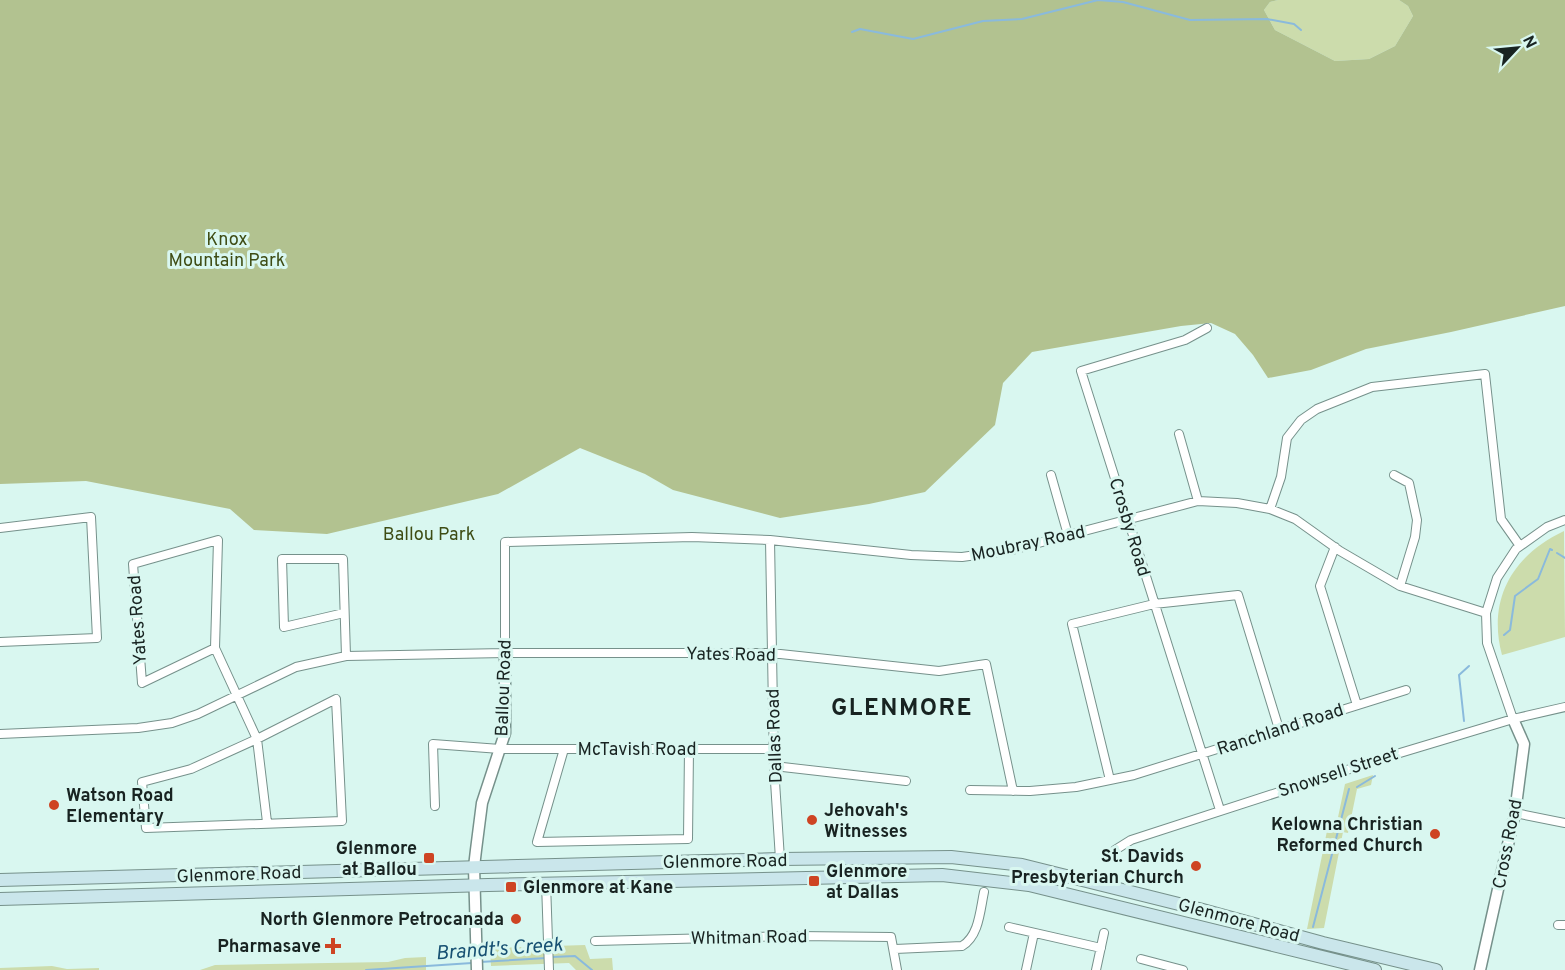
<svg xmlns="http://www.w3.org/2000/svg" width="1565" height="970" font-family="Overpass,sans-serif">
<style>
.green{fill:#ccdcac}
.forest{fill:#b2c290}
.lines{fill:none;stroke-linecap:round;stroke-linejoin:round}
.stream{stroke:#8abadc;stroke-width:2}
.minor-casing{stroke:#76918b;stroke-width:10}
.tertiary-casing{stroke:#76918b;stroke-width:13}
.secondary-casing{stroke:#76918b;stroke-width:14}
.minor{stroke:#fff;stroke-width:8}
.tertiary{stroke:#fff;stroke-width:10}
.secondary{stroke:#cae6eb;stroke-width:12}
.poi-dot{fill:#ce4423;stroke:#d9f7f0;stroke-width:2}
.labels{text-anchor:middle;stroke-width:6;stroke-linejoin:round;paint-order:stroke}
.park-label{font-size:18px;fill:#3e4c14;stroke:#d9f7f0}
.street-label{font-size:18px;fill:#182321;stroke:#d9f7f0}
.poi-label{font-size:18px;font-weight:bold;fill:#182321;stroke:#d9f7f0;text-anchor:end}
.water-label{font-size:20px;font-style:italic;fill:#175072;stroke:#d9f7f0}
.district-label{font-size:24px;font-weight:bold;letter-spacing:1.5px;fill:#182321;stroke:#d9f7f0}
</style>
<rect width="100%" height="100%" fill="#d9f7f0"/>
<path class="green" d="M1278,0H1399L1408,6L1413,16L1395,46L1369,59L1335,61L1275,30L1264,10L1270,2Z
M1564,531L1565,637L1502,655C1487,599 1513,555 1564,531Z
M1373,775L1371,785L1357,789L1348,833L1343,832L1324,928L1307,929L1328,826L1337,822L1345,784Z
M585,945L590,959L612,958L613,970H576L569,963L491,966L490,948Z
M426,957V970H200L215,965L388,962L405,958Z
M52,966L67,969L99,968V970H0V968Z"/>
<path class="forest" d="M0,0H1278L1270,2L1264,10L1275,30L1335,61L1369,59L1395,46L1413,16L1408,6L1399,0H1565V306L1451,332L1366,349L1311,370L1268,378L1253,355L1235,334L1211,323L1181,326L1032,352L1003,383L995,425L925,492L869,504L780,518L673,490L645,474L580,448L498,494L327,534L254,530L230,509L86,481L0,484Z"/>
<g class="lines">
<path class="stream" d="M852,32L860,29L913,39L983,21L1022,19L1098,0L1123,2L1190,20L1267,19L1294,24L1301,30
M1557,553L1565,558
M1504,635L1510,630L1515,596L1538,579L1550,549L1552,550
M1464,721L1459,675L1469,666
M1357,787L1375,776
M1313,927L1349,789
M552,957L575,956L592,970
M480,962L547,958
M366,970L472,963"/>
<g class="minor-casing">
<path id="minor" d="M1207,328L1185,340L1081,371L1220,810
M1179,434L1198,501
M1051,475L1068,535
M1394,475L1409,483L1417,520L1415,537L1400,586
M1270,509L1281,477L1287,438L1301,420L1317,409L1372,387L1485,374L1501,519L1520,546
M0,528L91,517L97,638L0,642
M770,540L774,766L780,859
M1335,547L1320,586L1357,705
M344,613L284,627L282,559H343L346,656
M215,648L142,683L133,564L218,540L215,648L257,739L267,822
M505,653V542L692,537L770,540L911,555L962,557L1012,550L1198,501L1237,503L1270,509L1295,519L1340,551L1400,586L1486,613
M336,699L342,821L146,828L142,782L191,769L257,739Z
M1513,719L1487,643L1486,613L1497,578L1516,549L1547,527L1565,520
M0,734L138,728L172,723L198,714L296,667L346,656L505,653H771L939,671L986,664L1013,791
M564,749L537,842L688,839L689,749
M774,766L906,781
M1110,780L1072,624L1154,604L1238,595L1279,729
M970,790L1030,791L1076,787L1134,775L1406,690
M435,806L433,744L500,749H774
M1515,813L1565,823
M1115,850L1131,840L1390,756L1513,719L1565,707
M546,883L549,970
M1558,925H1565
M1009,927L1101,948
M595,941L796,936L891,937L897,970
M895,949L962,946C979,936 980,911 984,892
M1141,959L1183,970
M1026,970L1034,933
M1096,970L1104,933"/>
</g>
<g class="tertiary-casing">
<path id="tertiary" d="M477,970L474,867L476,850L482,803L505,733V653
M1480,970L1515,813L1524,744L1513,719"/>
</g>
<g class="secondary-casing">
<path id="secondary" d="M0,880L780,859L951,857L1022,865L1199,909L1323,943L1436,970
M0,899L488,885L942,875L1029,885L1375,970"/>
</g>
<use href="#minor" class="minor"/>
<use href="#tertiary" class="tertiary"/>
<use href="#secondary" class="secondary"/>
</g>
<g class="poi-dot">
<circle cx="54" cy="805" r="6"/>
<circle cx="812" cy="820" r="6"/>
<circle cx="1435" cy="834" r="6"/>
<rect x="423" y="852" width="12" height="12" rx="3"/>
<circle cx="1196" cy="866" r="6"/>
<rect x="808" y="875" width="12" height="12" rx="3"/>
<rect x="505" y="881" width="12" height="12" rx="3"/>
<circle cx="516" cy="919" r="6"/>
<path d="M330 937h6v6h6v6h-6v6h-6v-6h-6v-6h6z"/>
</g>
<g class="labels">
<g class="park-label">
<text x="227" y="245">Knox<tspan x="227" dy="21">Mountain Park</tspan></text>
<text x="429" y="540">Ballou Park</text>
</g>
<g class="street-label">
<text transform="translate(1130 527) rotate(73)" y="6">Crosby Road</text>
<text transform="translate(1028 543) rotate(-12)" y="6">Moubray Road</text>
<text transform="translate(137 620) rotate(-94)" y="6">Yates Road</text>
<text transform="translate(731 654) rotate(1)" y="6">Yates Road</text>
<text transform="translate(503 688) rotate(-88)" y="6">Ballou Road</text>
<text transform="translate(1280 729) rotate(-18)" y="6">Ranchland Road</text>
<text transform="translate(774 736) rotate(-92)" y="6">Dallas Road</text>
<text x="637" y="755">McTavish Road</text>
<text transform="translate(1338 772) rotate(-18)" y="6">Snowsell Street</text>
<text transform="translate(1507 844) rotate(-79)" y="6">Cross Road</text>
<text transform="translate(725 861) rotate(-1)" y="6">Glenmore Road</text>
<text transform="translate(239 874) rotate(-2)" y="6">Glenmore Road</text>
<text transform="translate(1239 920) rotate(15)" y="6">Glenmore Road</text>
<text transform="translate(749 937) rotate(-1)" y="6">Whitman Road</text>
</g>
<g class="poi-label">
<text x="66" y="801" text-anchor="start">Watson Road<tspan x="66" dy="21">Elementary</tspan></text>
<text x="824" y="816" text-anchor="start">Jehovah's<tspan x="824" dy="21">Witnesses</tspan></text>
<text x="1423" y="830">Kelowna Christian<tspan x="1423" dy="21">Reformed Church</tspan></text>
<text x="417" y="854">Glenmore<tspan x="417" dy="21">at Ballou</tspan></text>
<text x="1184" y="862">St. Davids<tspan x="1184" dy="21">Presbyterian Church</tspan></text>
<text x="826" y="877" text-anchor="start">Glenmore<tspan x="826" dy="21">at Dallas</tspan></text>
<text x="523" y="893" text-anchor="start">Glenmore at Kane</text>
<text x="504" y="925">North Glenmore Petrocanada</text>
<text x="321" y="952">Pharmasave</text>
</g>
<g class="water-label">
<text transform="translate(499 948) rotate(-4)" y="7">Brandt's Creek</text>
</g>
<g class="district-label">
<text x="902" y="715">GLENMORE</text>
</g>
</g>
<g transform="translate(1517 48) rotate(64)" stroke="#d9f7f0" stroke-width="4.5" paint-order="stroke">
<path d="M0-4.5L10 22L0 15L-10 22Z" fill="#182321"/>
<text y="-9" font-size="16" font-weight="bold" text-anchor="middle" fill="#182321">N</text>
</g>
</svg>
